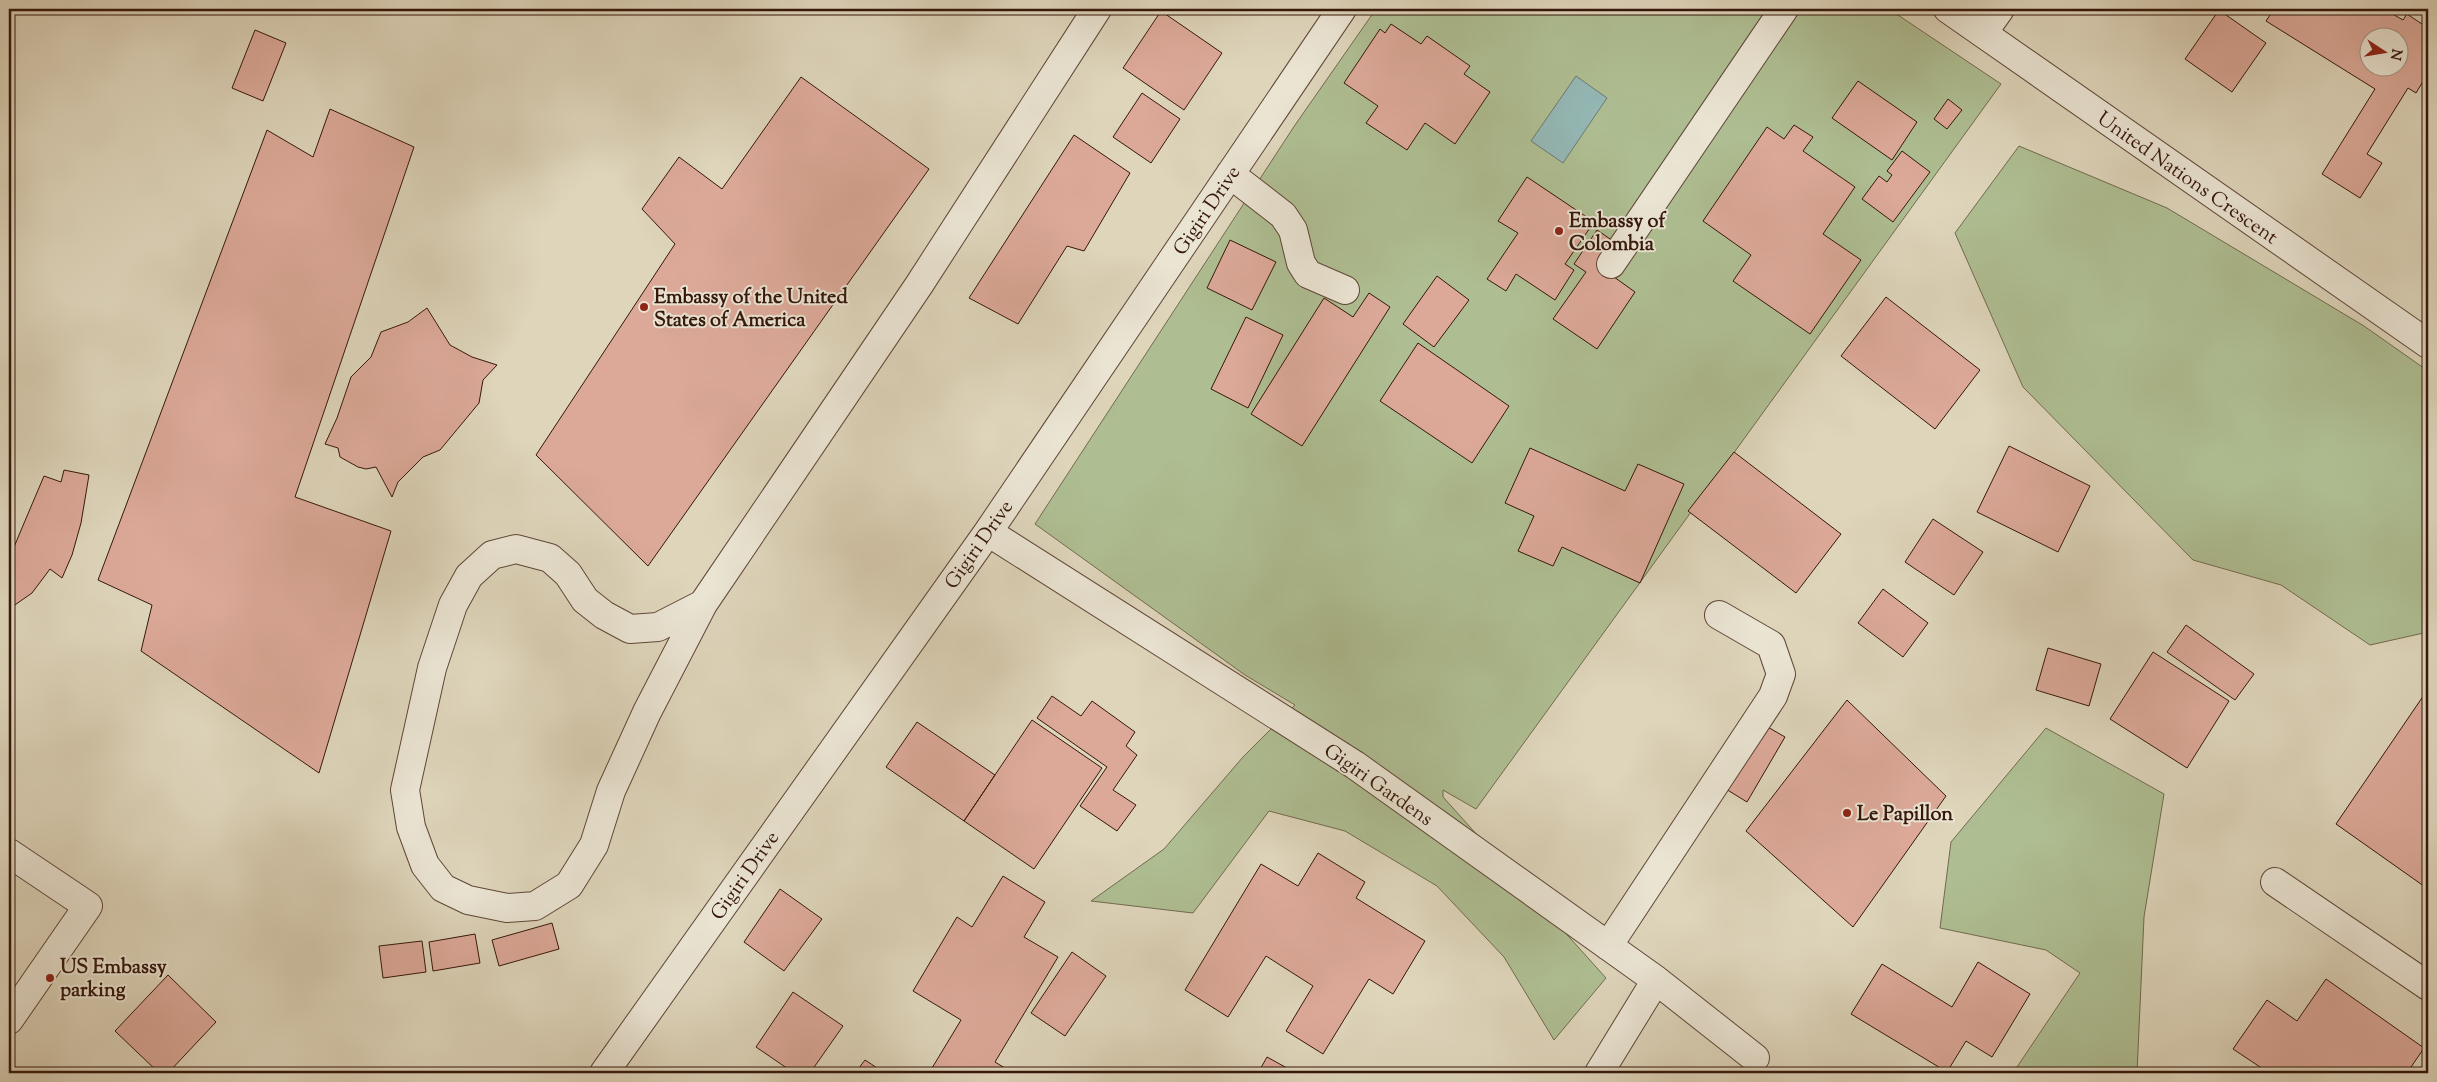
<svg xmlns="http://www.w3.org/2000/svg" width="2437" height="1082" font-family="'Sorts Mill Goudy',serif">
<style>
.green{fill:#aebe92;stroke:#726a4e}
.water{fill:#94b8b6;stroke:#6e7872}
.building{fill:#dca999;stroke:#35170b;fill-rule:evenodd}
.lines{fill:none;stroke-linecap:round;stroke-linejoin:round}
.minor-casing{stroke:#5f4637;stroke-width:30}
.minor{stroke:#eae4d3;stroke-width:28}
.poi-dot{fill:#8f2418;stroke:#eae4d3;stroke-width:2}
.labels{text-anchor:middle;stroke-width:4;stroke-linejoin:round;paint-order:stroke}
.street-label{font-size:20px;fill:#35170b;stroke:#eae4d3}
.poi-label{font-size:20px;font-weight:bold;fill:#35170b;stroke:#eae4d3;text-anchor:start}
</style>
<rect width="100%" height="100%" fill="#ded5bb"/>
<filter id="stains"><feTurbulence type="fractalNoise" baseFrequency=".004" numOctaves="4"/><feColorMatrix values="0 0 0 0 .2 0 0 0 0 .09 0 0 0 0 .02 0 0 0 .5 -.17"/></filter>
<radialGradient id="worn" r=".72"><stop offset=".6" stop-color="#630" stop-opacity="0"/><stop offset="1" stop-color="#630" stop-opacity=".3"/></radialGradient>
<path class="green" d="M1376,9H1889L2001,84L1476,809L1443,790V797L1606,978L1554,1040L1504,957L1437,886L1345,831L1269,811L1193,913L1091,901L1164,849L1243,757L1295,705L1245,675L1035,524L1295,125Z
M2019,146L2167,208L2364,326L2428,371V632L2370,645L2281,585L2193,560L2023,387L1955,233Z
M2046,728L2164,794L2144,917L2137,1073H2013L2080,973L2046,950L1940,928L1951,842Z"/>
<path class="water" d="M1576,76L1607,98L1563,163L1531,141Z"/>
<path class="building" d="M2274,9H2384L2403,20L2407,14L2428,28V73L2416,93L2408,88L2367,154L2382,163L2360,198L2322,174L2375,89L2266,21ZM2370,38H2400V68H2370Z
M2219,10L2266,43L2232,92L2185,59Z
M1161,11L1222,53L1184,110L1123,68Z
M1391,24L1421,44L1427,36L1470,66L1464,74L1490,92L1455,144L1425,123L1407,150L1366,123L1378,106L1344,83L1380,29L1385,33Z
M255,30L286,43L263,101L232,88Z
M801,77L929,169L648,566L536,455L675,244L642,209L679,157L722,189Z
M1858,81L1917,122L1892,160L1832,118Z
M1142,93L1180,119L1151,163L1113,137Z
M1948,99L1962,110L1947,129L1934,119Z
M330,109L414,147L295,497L391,531L319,773L141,651L152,605L98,580L267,130L313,157Z
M1794,125L1813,137L1803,151L1855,187L1823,234L1861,260L1810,334L1733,281L1751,255L1703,221L1767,127L1784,139Z
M1074,135L1130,173L1084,251L1067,246L1018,324L969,298Z
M1902,151L1930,172L1893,222L1862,199L1879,176L1887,182L1892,175L1887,171Z
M1527,177L1594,222L1565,264L1574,270L1555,300L1516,274L1506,291L1487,279L1518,233L1498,221Z
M1597,230L1616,243L1600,267L1635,292L1597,349L1553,319L1586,272L1574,264Z
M1230,240L1276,262L1252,310L1207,288Z
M1437,276L1469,300L1434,347L1403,324Z
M1369,293L1390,307L1302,446L1251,414L1324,298L1353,317Z
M1886,297L1980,370L1935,429L1841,356Z
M427,308L450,345L472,357L497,365L483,380L479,403L440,450L423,457L398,482L392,497L376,467L366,469L358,467L340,457L338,448L325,444L337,418L351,377L371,357L381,332L408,322Z
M1246,317L1283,335L1248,408L1211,389Z
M1418,343L1509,406L1472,463L1380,401Z
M2009,446L2090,486L2058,552L1977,512Z
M1530,448L1625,491L1638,464L1684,484L1640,583L1562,547L1553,566L1518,551L1534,516L1505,503Z
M1734,452L1841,534L1796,593L1688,511Z
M64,470L89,475L81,523L72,555L62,578L50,569L32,593L9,609V553L12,552L19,535L44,476L61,482Z
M1933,519L1983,552L1954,595L1905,562Z
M1883,589L1928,623L1903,657L1858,623Z
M2186,625L2254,674L2235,700L2167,652Z
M2048,648L2101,664L2089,706L2036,690Z
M2153,652L2229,701L2187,768L2110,719Z
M2428,689V889L2336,824Z
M1052,696L1081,716L1092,701L1135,732L1126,746L1137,755L1113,790L1136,805L1117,831L1080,806L1107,767L1037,718Z
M1847,700L1946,796L1853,927L1746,831Z
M1032,720L1102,768L1034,869L964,821Z
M917,722L995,775L964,821L886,767Z
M1759,722L1785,737L1747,802L1721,786Z
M1318,853L1365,882L1356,898L1425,941L1393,994L1369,979L1323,1054L1286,1031L1313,986L1266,956L1228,1017L1185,990L1261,864L1298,886Z
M1003,876L1045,902L1024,937L1058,957L995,1062L1013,1073H929L961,1020L913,991L957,917L972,927Z
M780,889L822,919L784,971L744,942Z
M552,923L559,949L499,966L492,940Z
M475,934L480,963L433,971L429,942Z
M422,941L426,972L383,978L379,946Z
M1072,952L1106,976L1065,1036L1031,1013Z
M1978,962L2030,994L1992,1057L1966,1041L1947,1072L1851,1014L1882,964L1952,1007Z
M168,975L216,1022L168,1073H159L115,1031Z
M2326,979L2424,1048L2407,1073H2269L2233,1049L2267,1000L2297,1021Z
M793,992L843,1026L810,1073H794L756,1047Z
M1267,1057L1296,1073H1258Z
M865,1060L885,1073H855Z"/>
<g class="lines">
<g class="minor-casing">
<path id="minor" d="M1948,9L2428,344
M1983,33L2000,9
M1230,174L1283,215L1293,230L1301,263L1308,274L1345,290
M1611,264L1784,9
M988,532L1355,765L1656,980L1755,1058
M703,604L658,627L630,629L604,615L585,600L568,574L550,558L516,549L492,555L469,576L453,605L432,668L405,790L411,827L425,865L443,888L468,900L507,908L535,906L569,885L594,845L611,791L647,712L703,604L919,285L1097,9
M9,853L88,906L9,1020
M2275,882L2428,986
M1608,946L1773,696L1781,674L1771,645L1719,615
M604,1073L988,532L1342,9
M1599,1073L1656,980"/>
</g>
<use href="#minor" class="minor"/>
</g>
<g class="poi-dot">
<circle cx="1559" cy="231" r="5"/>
<circle cx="644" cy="307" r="5"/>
<circle cx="1847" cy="813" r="5"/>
<circle cx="50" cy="978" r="5"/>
</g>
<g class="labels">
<g class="street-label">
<text transform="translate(2188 177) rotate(35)" y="7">United Nations Crescent</text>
<text transform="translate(1206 210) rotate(-56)" y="7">Gigiri Drive</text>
<text transform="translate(978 544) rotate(-55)" y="7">Gigiri Drive</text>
<text transform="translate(1379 784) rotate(35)" y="7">Gigiri Gardens</text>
<text transform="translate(744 875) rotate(-55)" y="7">Gigiri Drive</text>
</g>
<g class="poi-label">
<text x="1569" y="227">Embassy of<tspan x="1569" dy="23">Colombia</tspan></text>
<text x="654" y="303">Embassy of the United<tspan x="654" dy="23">States of America</tspan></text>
<text x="1857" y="820">Le Papillon</text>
<text x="60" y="973">US Embassy<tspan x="60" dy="23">parking</tspan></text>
</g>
</g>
<rect width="2437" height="1082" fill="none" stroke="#ded5bb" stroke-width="30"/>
<rect x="10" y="10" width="2417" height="1062" fill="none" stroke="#35170b" stroke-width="2.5"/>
<rect x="15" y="15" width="2407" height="1052" fill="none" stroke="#35170b"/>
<g transform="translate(2384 52) rotate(102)"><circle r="24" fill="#eae4d3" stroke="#a29283"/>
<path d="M0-4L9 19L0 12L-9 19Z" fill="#8f2418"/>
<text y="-8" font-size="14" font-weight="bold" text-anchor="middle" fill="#35170b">N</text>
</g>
<rect width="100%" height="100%" filter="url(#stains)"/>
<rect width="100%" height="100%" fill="url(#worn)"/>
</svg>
